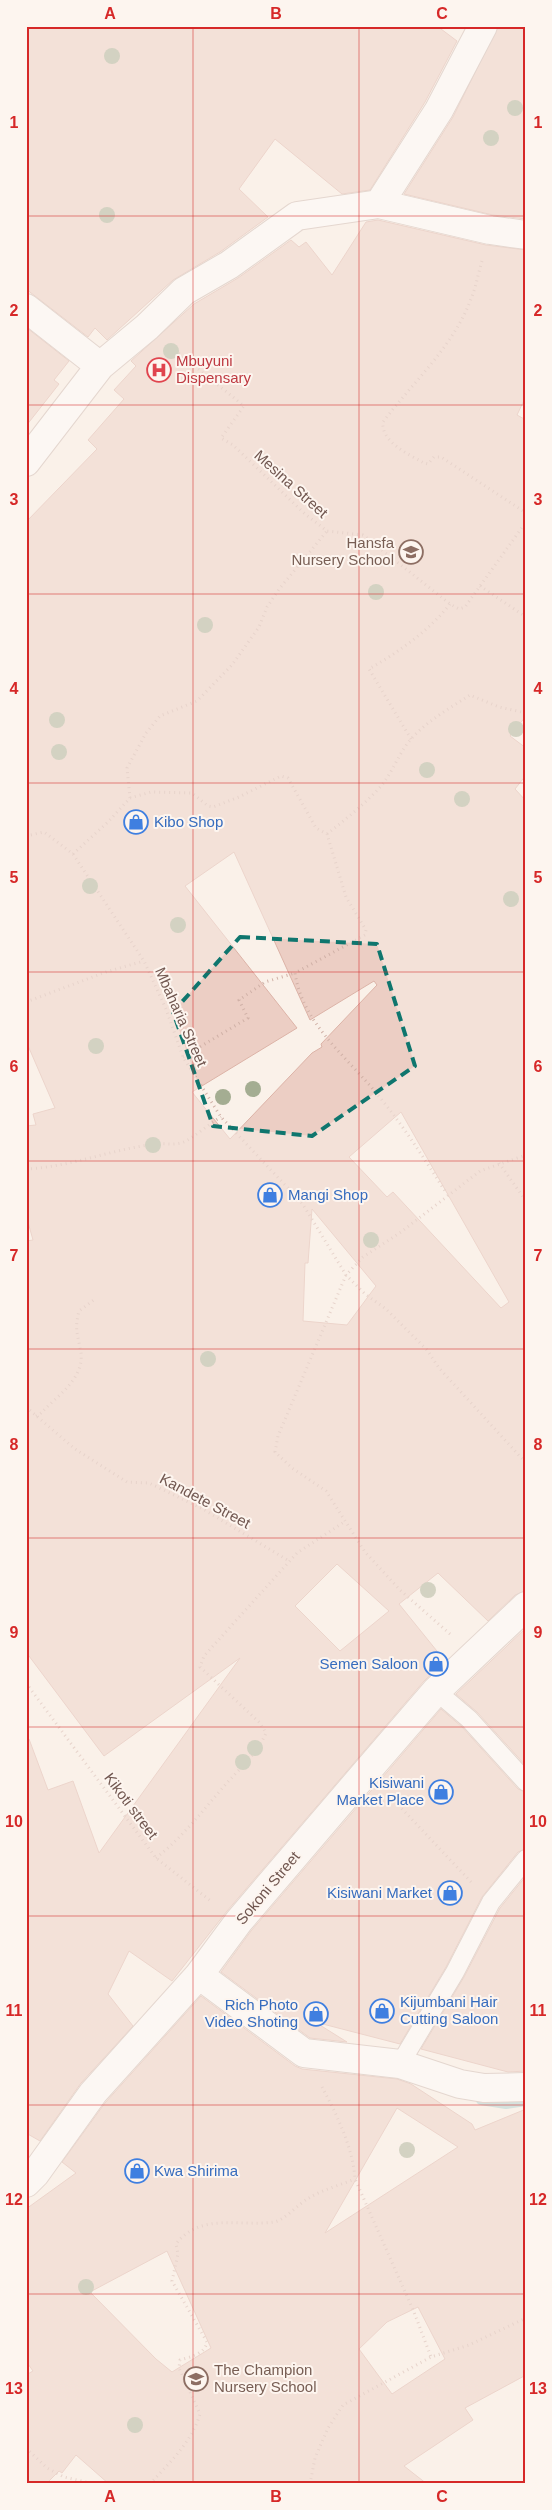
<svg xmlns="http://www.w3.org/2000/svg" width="552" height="2510" font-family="Helvetica,sans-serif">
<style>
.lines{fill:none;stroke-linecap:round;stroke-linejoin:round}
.stream{stroke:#a7d1d1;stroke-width:10}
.building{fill:#eccec4;stroke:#dcb3a7;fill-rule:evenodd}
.lane-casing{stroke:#cbb8b0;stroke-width:20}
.street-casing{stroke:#cbb8b0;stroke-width:30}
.path{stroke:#d0b1a7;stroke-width:3;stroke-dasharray:1 4;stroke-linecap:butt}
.lane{stroke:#fff;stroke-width:18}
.street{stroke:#fff;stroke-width:28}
.tree{fill:#a4ad92}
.marked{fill:none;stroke:#0f766e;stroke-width:4;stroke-dasharray:10 6;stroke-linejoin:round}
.grid{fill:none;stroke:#d62828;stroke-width:1;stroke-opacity:0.55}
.labels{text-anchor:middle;stroke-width:4;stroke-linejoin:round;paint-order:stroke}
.health-label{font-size:15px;fill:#be3a42;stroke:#fdf5ef;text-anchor:start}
.street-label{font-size:15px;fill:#715750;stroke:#fdf5ef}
.education-label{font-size:15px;fill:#785e54;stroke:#fdf5ef;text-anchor:end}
.shop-label{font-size:15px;fill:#366cbe;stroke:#fdf5ef;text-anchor:start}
.neatline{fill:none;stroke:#d62828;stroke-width:2}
.grid-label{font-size:16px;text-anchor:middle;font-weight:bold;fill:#d62828}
</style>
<rect width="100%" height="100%" fill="#faf1e9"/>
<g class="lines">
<path class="stream" d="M481,2100L506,2104L526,2101"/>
</g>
<path class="building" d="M26,26H437L457,41L425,102L370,190L342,194L275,139L239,189L268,217L220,252L173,280L107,340L95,328L88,337L26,289Z
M498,26H526V219L493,215L404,194L453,117Z
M378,220L486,245L526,250V396L517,415L526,420V716L510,736L526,748V775L515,789L526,801V1591L515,1595L488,1621L438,1573L399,1604L445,1661L424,1681L227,1911L172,1981L129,1951L108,1994L133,2026L81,2083L40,2141L26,2133V1740L29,1739L48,1790L73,1781L99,1853L240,1658L104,1756L26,1652V1241L33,1240L26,1215V1126L36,1125L33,1114L55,1108L26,1041V522L97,449L88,440L124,399L114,390L136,366L131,361L194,304L238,278L291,240L299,247L306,242L332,275L366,222ZM234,852L310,1020L374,981L377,985L321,1044L322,1047L312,1053L230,1139L192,1092L297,1028L185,886ZM401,1112L509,1302L501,1308L393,1192L387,1197L349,1157ZM312,1209L376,1286L347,1325L303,1321L305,1263H308ZM337,1564L389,1611L340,1651L295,1606Z
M27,328L69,361L54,380L59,384L26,426Z
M526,1628V1766L477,1712L456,1694Z
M441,1709L462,1727L518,1789L526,1792V1849L518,1852L482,1897L446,1967L400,2044L315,2022L347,2042L310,2038L221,1972L251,1931Z
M526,1876V2071L508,2072L421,2049L464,1977L500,1908Z
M201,1996L295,2066L302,2069L397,2079L411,2084L472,2124L475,2130L526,2109V2375L465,2408L473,2420L404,2466L427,2484H109L76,2455L62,2473L59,2471L46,2484H26V2375L33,2371L26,2361V2209L76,2173L62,2162L105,2103ZM397,2108L458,2147L325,2233ZM167,2251L211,2348L172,2372L156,2359L90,2292ZM418,2307L445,2359L392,2394L359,2349L387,2322Z"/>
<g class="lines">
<g class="lane-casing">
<path id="lane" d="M436,1691L469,1719L526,1782
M400,2064L455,1972L491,1902L526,1859"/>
</g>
<g class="street-casing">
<path id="street" d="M379,204L439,110L483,26
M26,308L100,366
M26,462L100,366L147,327L184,291L229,265L297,216L379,204L490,230L526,235
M199,1975L304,2053L400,2064L460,2084L484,2088L526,2087
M26,2183L35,2174L93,2093L199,1975L239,1921L367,1771L436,1691L526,1606"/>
</g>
<path class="path" d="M482,261C478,274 476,287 471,299C453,347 413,382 383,422C381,442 408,454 424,463L428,464L434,457H441L526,513
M171,347L244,406L221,438L233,445L305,514L327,531L363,535L450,604L459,609L465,607L526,522
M526,475V482
M480,586L526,617
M411,739L369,669C397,653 429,631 450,604
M130,798L127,768L146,733L160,716L197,701L232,665L259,627L267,607L280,588L327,531
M327,834C346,819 366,803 382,785C393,771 399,753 411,739C427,721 450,708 470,695L499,707L526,713
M26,836L44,832L73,854L144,961L166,1009L183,1057L221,1117L302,1203L346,1275L365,1294L386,1309L427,1350L439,1368L526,1463
M73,854L108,822L130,798L151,792L192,793L208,806L213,807L239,797L281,776L288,778L316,828L327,834L346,897L366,930L365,935L295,973C302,1023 347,1057 377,1094C403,1125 425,1160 447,1194
M26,1002L106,972L144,961
M183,1057L248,1018L239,1000L265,982L295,973
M499,1163L526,1201
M26,1169C71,1167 112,1149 156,1144C166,1143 176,1146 186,1141C198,1134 209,1124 221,1117
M26,1407L75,1449L127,1482L149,1483L203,1509L289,1561
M36,1416L41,1413C57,1396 84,1379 81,1353C78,1335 74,1330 79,1311L95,1299
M450,1634L400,1590L365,1552L326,1491L292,1468L275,1452L278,1436L346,1275L363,1257L401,1232L480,1171L526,1155
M26,1683L156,1858L212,1902
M388,1794L473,1884
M156,1858C183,1837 203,1810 226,1784C240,1768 257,1754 266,1733L260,1723L200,1667L204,1656L297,1553L344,1522
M322,2087C337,2115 353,2148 355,2179L414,2312L431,2357
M26,2448L47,2468L64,2477L94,2484
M150,2484C169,2463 192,2442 200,2414L179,2368L180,2360C190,2357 205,2354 207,2342L172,2281L178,2254L176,2244C200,2212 241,2227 274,2222C285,2220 298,2204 309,2198C322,2190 340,2185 355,2179
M310,2484L315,2458L328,2428L343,2405L431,2357L469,2345L526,2318"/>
<use href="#lane" class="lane"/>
<use href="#street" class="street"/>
</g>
<g class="tree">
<circle cx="112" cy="56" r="8"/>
<circle cx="515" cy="108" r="8"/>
<circle cx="491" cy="138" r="8"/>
<circle cx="107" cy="215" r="8"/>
<circle cx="171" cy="351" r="8"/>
<circle cx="376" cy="592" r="8"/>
<circle cx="205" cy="625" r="8"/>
<circle cx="57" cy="720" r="8"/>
<circle cx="516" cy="729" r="8"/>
<circle cx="59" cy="752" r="8"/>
<circle cx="427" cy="770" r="8"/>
<circle cx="462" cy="799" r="8"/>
<circle cx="90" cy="886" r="8"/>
<circle cx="511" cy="899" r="8"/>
<circle cx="178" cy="925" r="8"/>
<circle cx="96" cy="1046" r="8"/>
<circle cx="253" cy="1089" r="8"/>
<circle cx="223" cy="1097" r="8"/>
<circle cx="153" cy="1145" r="8"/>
<circle cx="371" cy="1240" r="8"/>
<circle cx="208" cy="1359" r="8"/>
<circle cx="428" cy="1590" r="8"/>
<circle cx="255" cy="1748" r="8"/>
<circle cx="243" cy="1762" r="8"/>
<circle cx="407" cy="2150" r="8"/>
<circle cx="86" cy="2287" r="8"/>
<circle cx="135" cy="2425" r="8"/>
</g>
<path d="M0 0H552V2510H0ZM240,937L377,944L415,1066L312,1136L213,1126L173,1012Z" fill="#faf1e9" fill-opacity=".55" fill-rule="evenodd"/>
<path class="marked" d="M240,937L377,944L415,1066L312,1136L213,1126L173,1012Z"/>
<path class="grid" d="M193,26V2484M359,26V2484M26,216H526M26,405H526M26,594H526M26,783H526M26,972H526M26,1161H526M26,1349H526M26,1538H526M26,1727H526M26,1916H526M26,2105H526M26,2294H526"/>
<defs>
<g id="hospital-ring" transform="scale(1.25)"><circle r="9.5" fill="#fdf5ef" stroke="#e0444e" stroke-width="1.5"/><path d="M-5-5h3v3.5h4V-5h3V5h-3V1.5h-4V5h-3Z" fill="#e0444e"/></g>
<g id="school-ring" transform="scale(1.25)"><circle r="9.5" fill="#fdf5ef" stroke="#8d6e63" stroke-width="1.5"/><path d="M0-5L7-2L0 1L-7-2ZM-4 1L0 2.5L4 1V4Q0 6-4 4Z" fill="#8d6e63"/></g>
<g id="shop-ring" transform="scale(1.25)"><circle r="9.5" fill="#fdf5ef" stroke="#3f7fe0" stroke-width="1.5"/><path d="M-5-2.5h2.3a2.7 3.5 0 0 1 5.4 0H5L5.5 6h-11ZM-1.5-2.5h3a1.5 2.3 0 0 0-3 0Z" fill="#3f7fe0"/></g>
</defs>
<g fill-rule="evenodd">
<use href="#hospital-ring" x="159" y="370"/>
<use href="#school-ring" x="411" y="552"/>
<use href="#shop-ring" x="136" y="822"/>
<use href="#shop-ring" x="270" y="1195"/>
<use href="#shop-ring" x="436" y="1664"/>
<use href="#shop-ring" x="441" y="1792"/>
<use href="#shop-ring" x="450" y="1893"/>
<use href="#shop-ring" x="382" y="2011"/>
<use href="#shop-ring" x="316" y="2014"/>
<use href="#shop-ring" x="137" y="2171"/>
<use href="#school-ring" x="196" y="2379"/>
</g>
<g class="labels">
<g class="health-label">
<text x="176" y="366">Mbuyuni<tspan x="176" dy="17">Dispensary</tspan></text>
</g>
<g class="street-label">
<text transform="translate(291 484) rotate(42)" y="5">Mesina Street</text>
<text transform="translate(181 1017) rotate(66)" y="5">Mbaharia Street</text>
<text transform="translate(205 1501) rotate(28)" y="5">Kandete Street</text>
<text transform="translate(131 1806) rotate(53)" y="5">Kikoti street</text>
<text transform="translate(268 1888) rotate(-50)" y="5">Sokoni Street</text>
</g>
<g class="education-label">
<text x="394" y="548">Hansfa<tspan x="394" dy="17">Nursery School</tspan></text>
<text x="214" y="2375" text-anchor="start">The Champion<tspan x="214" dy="17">Nursery School</tspan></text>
</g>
<g class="shop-label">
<text x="154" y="827">Kibo Shop</text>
<text x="288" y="1200">Mangi Shop</text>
<text x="418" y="1669" text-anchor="end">Semen Saloon</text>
<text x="424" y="1788" text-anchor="end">Kisiwani<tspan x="424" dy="17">Market Place</tspan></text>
<text x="432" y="1898" text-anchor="end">Kisiwani Market</text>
<text x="400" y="2007">Kijumbani Hair<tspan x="400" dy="17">Cutting Saloon</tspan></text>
<text x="298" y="2010" text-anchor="end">Rich Photo<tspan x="298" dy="17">Video Shoting</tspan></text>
<text x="154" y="2176">Kwa Shirima</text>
</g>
</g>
<rect width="552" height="2510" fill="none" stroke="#fdf5ef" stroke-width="55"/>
<rect x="28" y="28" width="496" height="2454" class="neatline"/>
<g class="grid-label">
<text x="110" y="19">A</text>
<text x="276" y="19">B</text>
<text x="442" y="19">C</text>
<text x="14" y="128">1</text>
<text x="538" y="128">1</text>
<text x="14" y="316">2</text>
<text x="538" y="316">2</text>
<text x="14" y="505">3</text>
<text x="538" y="505">3</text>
<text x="14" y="694">4</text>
<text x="538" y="694">4</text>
<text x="14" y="883">5</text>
<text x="538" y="883">5</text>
<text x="14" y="1072">6</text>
<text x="538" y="1072">6</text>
<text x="14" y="1261">7</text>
<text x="538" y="1261">7</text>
<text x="14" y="1450">8</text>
<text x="538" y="1450">8</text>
<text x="14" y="1638">9</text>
<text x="538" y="1638">9</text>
<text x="14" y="1827">10</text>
<text x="538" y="1827">10</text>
<text x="14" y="2016">11</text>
<text x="538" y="2016">11</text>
<text x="14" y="2205">12</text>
<text x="538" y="2205">12</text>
<text x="14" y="2394">13</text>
<text x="538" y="2394">13</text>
<text x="110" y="2502">A</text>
<text x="276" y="2502">B</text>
<text x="442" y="2502">C</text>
</g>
</svg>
